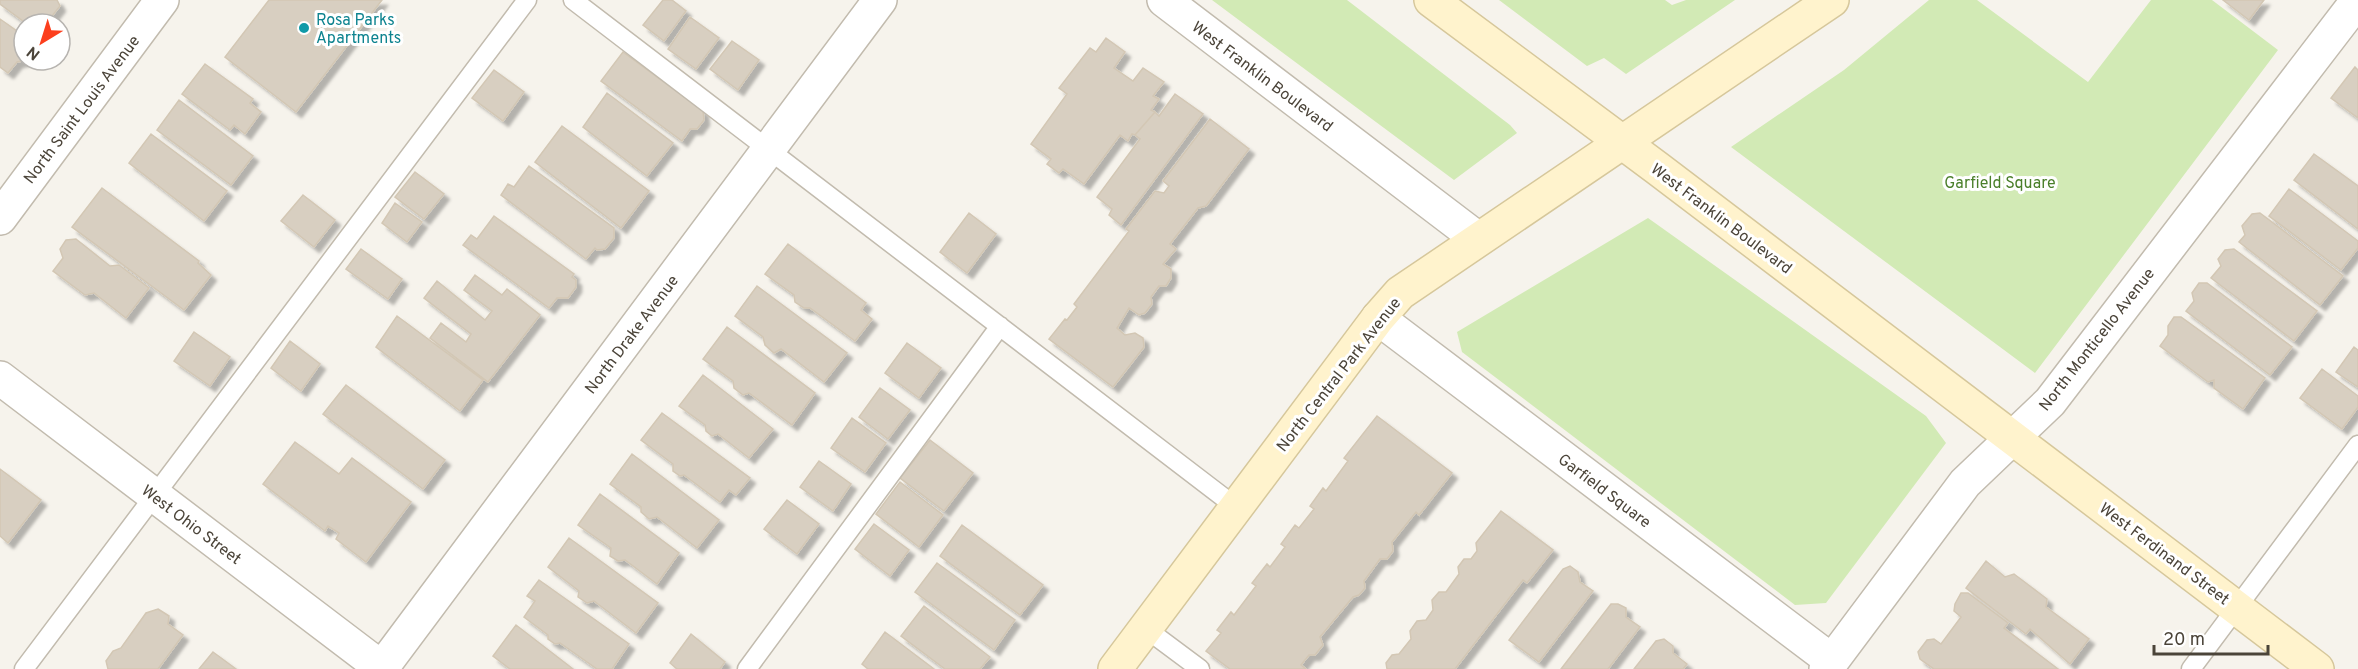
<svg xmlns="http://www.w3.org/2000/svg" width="2358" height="669" font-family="Overpass,sans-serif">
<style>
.green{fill:#d2eab5}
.building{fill:#d8cfc1;stroke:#d3c7b4;stroke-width:1.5;filter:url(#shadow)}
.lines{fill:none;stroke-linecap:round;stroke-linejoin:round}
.lane-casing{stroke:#c2bbae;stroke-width:21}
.street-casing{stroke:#c2bbae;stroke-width:36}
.secondary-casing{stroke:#d6c79b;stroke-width:36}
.lane{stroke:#fff;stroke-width:18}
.street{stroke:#fff;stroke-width:33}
.secondary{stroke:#fff3cd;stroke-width:33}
.culture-dot{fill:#0f9aa8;stroke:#fff;stroke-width:2}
.labels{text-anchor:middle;stroke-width:6;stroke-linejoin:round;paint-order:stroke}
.culture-label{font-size:16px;fill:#0d838f;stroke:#fff;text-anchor:start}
.street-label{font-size:16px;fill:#4b4439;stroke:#fff}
.park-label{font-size:16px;fill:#4a7f2a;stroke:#fff}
</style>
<defs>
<filter id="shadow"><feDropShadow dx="5.5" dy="5.5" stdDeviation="1.5" flood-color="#0004"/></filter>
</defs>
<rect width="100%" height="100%" fill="#f6f3ec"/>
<path class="green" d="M1212,0H1347L1510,125L1517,133L1454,180Z
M1499,0H1665L1672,5L1686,0H1735L1626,74L1604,58L1587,66Z
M1929,0H1977L2088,82L2151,0H2212L2278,50L2035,373L1731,147L1844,70Z
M1648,218L1926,416L1946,443L1826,603L1795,605L1462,352L1457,332Z"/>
<path class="building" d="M0,0H57L60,6L52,16H45L39,24H27L0,4Z
M269,0H382L296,112L225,57Z
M663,0H672L686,11L664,41L643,25Z
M2223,0H2264L2249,20Z
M690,17L719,38L696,69L668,49Z
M0,19L24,36V60H27L17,62L8,73L0,67Z
M1106,38L1125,52L1114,68L1133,81L1143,68L1164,82L1153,96L1159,99L1151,110L1155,112L1135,135L1132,134L1128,141L1120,135L1084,184L1063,169L1059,173L1047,164L1051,159L1031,144L1067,94L1059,88L1090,48L1096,52Z
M732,41L759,60L738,90L710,69Z
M623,52L703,111L704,120L697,129H690L682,141L601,81Z
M205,64L253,99L250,103L261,112L245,134L234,125L230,130L182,94Z
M2355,67L2358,70V118L2331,98Z
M494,70L524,92L503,121L472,98Z
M607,93L673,143L647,176L583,127Z
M1175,94L1203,114L1121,225L1109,215L1112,209L1097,197L1140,139L1135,135L1155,112L1159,116Z
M179,100L253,156L231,185L157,130Z
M1210,119L1249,149L1206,206L1198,208L1170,244L1176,249L1163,264L1171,269V278L1166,286H1159L1151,297L1152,304L1145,313L1139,315L1129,308L1117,328L1125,335L1135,333L1143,338L1144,347L1113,387L1049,339L1065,319L1067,320L1077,307L1074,304L1129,231L1126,229L1155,191L1164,193L1169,186L1163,181Z
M562,126L649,191L621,228L535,162Z
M151,134L227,191L204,221L129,163Z
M2314,154L2358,186V229L2294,180Z
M529,166L614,228V238L605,249L597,250L595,248L586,259L501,195L508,184L514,187Z
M415,172L444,194L424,219L395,197Z
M102,188L199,261L198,263L211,275L184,310L72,227Z
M2289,189L2358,241V248L2341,270L2269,216Z
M303,195L335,220L314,247L281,221Z
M395,203L422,222L407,242L382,223Z
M969,213L996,234L967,273L940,252Z
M2260,213L2343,276L2320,305L2239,242L2245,235L2242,226L2252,214Z
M494,216L574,274L572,277L576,280V287L568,298H557L549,308L463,245L471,235L477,239Z
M76,239L110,266L119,265L149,288L126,318L94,293L85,295L53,271L63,258L60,249L66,240Z
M788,244L866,303L861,310L872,319L855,341L810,308H804L795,302L794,295L765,274Z
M361,249L402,279L388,299L346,269Z
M2234,249L2317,311L2294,341L2211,278L2221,266L2218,259L2225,250Z
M475,275L502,295L507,289L540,315L488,382L430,338L441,323L466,342L471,334L424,298L437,281L485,320L492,311L464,290Z
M2199,283H2207L2292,347L2270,375L2186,311L2194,301L2192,293Z
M757,286L847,353L824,382L781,349L774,353L765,345L763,337L735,316Z
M397,316L483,380L460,411L376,347Z
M2174,317H2181L2265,378L2243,409L2214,388V380L2208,382L2160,346L2168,335V326Z
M727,327L815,393L792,425L749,393L743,395L734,388L733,381L703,359Z
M194,332L230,357L210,386L174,361Z
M290,341L320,364L301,391L271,368Z
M907,343L941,368L919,398L885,373Z
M2354,347L2358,350V387L2336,372Z
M2322,369L2358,396V407L2342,429L2300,398Z
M703,375L773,429L749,458L718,434L712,436L706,431L705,425L679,406Z
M346,385L445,460L423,489L323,414Z
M880,388L910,410L888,439L859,417Z
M662,413L750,478L736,495L729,490L720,502L684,475L680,476L673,471V464L641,440Z
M1377,416L1452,473L1419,515L1416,512L1392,542L1393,551L1387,559H1380L1364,581L1365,588L1359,595L1353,597L1320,637L1323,645L1315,655H1309L1301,665L1306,669H1230L1206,651L1221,633L1217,630L1231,612L1234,615L1256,586L1252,583L1267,564L1270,567L1285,547L1281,544L1295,525L1299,528L1314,509L1310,506L1323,488L1326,491L1348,461L1344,458Z
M852,418L886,443L865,472L831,448Z
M930,440L973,473L944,511L900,478Z
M295,442L339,474L352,458L411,502L366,562L336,539L339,533L328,526L325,531L263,484Z
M632,454L719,520L697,548L657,517L649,519L641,512V507L610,484Z
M819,461L851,484L833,511L800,487Z
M0,469L41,500L8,543L0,536Z
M900,482L943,515L919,547L876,514Z
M600,494L679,553L657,584L625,560L618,561L610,556L611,548L578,525Z
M787,500L819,524L797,554L764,529Z
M1501,511L1553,550L1527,583L1523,580L1455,669H1387L1386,663L1392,655L1399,654L1411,639L1410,631L1417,621L1426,620L1433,610L1432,600L1439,592H1446L1459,574L1458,567L1464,559H1471L1477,551L1476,543Z
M874,524L909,550L890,576L855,549Z
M962,525L1043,585L1020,615L940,556Z
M569,538L658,603L636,633L594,601L587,603L578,597L579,591L548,567Z
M1986,561L2005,577L2014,574L2047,599L2046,607L2089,639L2070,664L2030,629L2026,634L1966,588Z
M937,563L1015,620L994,650L915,592Z
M1570,566L1578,572L1580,582L1593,591L1539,662L1509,640L1563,569Z
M539,580L629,644L612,669H597L560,643L555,644L548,639V635L524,617L535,601L527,596Z
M1961,593H1968L2008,623L2004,628L2058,669H1934L1920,659L1918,652L1927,640L1934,639L1941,644L1961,617L1954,611L1955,604Z
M1611,604H1618L1626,608V617L1640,627L1608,669H1561Z
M924,606L990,657L980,669H945L901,636Z
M158,609L169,616L168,624L183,635L158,669H108L106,661L113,651L121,648L146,613Z
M516,625L573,669H510L493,656Z
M885,632L934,669H868L862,664Z
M691,634L725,662L720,669H677L670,663Z
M1664,639L1673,646V653L1687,664L1683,669H1634L1656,641Z
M213,652L236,669H199Z"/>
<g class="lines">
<g class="lane-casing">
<path id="lane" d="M573,0L1236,507
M1145,628L1200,669
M24,669L527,0
M747,669L1000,326
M2191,669L2358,445"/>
</g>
<g class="street-casing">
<path id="street" d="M1164,0L1478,239
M0,218L162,0
M1378,318L1832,661
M0,378L383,669
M381,669L880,0
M1826,669L1965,483L2050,402L2358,0"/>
</g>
<g class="secondary-casing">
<path id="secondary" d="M1431,0L1657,168L2317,669
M1115,669L1378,318L1400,293L1832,0"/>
</g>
<use href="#lane" class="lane"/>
<use href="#street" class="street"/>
<use href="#secondary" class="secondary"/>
</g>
<circle class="culture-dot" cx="304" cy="28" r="6"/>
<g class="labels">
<g class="culture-label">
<text x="316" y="25">Rosa Parks<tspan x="316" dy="18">Apartments</tspan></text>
</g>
<g class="street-label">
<text transform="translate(1263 76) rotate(37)" y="6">West Franklin Boulevard</text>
<text transform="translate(81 109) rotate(-53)" y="6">North Saint Louis Avenue</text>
<text transform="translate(1722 218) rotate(37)" y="6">West Franklin Boulevard</text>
<text transform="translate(631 334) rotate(-53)" y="6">North Drake Avenue</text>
<text transform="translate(2096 339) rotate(-52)" y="6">North Monticello Avenue</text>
<text transform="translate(1338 374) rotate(-52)" y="6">North Central Park Avenue</text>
<text transform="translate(1605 490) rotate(37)" y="6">Garfield Square</text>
<text transform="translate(192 524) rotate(37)" y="6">West Ohio Street</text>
<text transform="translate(2165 553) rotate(37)" y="6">West Ferdinand Street</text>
</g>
<g class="park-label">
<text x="2000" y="188">Garfield Square</text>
</g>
</g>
<g transform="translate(42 42) rotate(218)"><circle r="28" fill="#ffffff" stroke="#b7b4b0" stroke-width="1.5"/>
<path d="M0-4.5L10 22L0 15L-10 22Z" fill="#fc3f1d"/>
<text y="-9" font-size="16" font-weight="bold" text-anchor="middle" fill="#4b4439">N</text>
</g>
<path d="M2154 645v9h114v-9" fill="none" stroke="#4b4439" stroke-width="3"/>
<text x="2163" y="645" font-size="18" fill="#4b4439" stroke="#ffffff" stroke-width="4.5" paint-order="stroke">20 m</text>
</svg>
